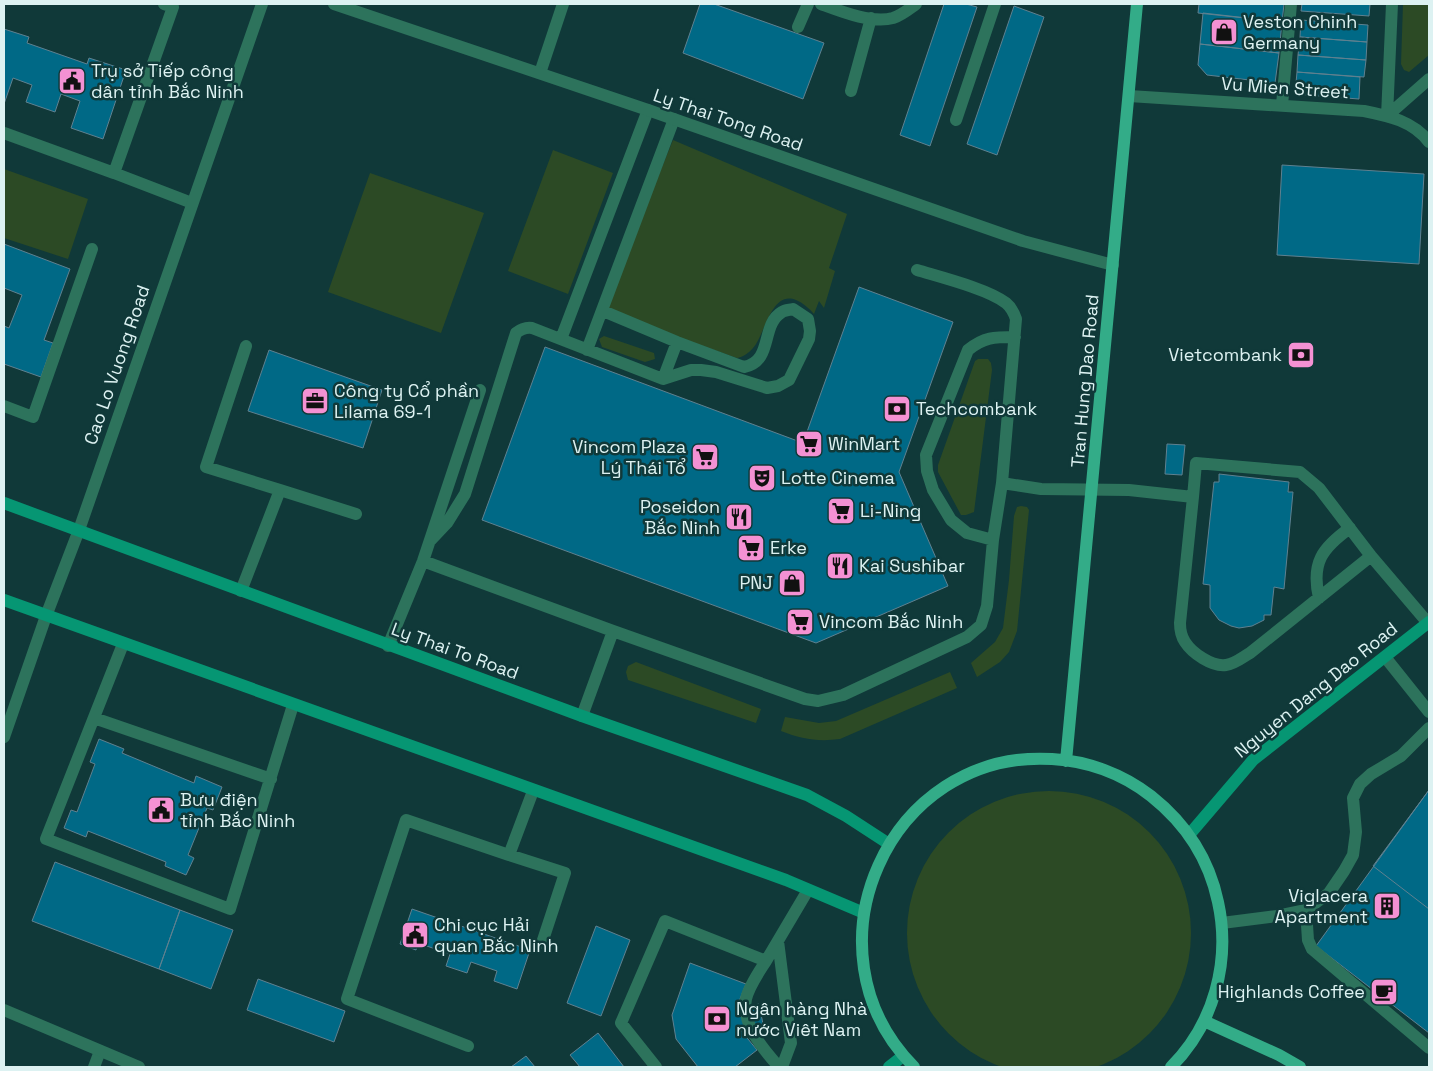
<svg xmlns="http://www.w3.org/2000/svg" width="1433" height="1071" font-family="'Space Grotesk',sans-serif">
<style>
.green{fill:#2c4a25}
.building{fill:#006986;stroke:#5f8190}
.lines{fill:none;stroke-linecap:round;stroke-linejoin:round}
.service{stroke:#2d735c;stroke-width:12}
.minor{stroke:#2d735c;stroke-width:12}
.tertiary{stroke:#2d735c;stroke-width:12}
.secondary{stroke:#069673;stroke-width:12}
.primary{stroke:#33ac88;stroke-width:12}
.labels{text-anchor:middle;stroke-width:5;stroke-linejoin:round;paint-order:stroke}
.poi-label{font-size:18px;fill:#ddf2f2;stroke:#103939;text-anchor:start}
.street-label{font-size:18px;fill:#ddf2f2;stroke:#103939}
</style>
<rect width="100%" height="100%" fill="#103939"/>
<path class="green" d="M1403,4H1429V55L1409,72L1404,70L1401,64Z
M673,140L847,214L829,268L835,271L824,308L819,301L814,314C809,308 803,303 796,300C771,290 765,335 753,348C749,353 743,357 737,358L603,311Z
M553,150L613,173L568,294L508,271Z
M4,169L88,199L68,259L4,238Z
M370,173L484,213L441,333L328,292Z
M604,336L654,353L655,359L645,362L602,347L599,339Z
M978,359H988L991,363L992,370L974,512L966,515H961L938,472V465L975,361Z
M1021,506L1027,507L1029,510L1017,631L1009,652L1000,662L977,677L971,663L995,642L1003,628L1009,580L1014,516L1017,507Z
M636,662L761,709L756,723L628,680L626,672L628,666Z
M950,672L957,688L840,739C818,742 801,739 781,731L785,717L819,723L836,721Z
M907 933a142 142 0 1 1 284 0a142 142 0 1 1-284 0Z"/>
<path class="building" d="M700,4H714L824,43L803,99L683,53Z
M944,4H966L977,7L930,146L900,135Z
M1199,4H1284L1282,22L1198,13Z
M1302,4H1370L1369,16L1301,11Z
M1014,6L1044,17L997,155L967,144Z
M1203,13L1282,22L1279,53L1200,44Z
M1301,20L1368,25L1367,42L1300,37Z
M4,29L29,37L27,43L87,64L89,58L126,70L103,139L71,128L80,101L61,94L55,112L26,102L32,85L13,78L4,104Z
M1300,37L1367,42L1366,60L1298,55Z
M1200,44L1279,53L1275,83L1207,75L1198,65Z
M1298,55L1366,60L1364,77L1297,72Z
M1297,72L1360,77L1359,99L1295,94Z
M1282,165L1424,174L1419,264L1277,255Z
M4,244L70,269L44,340L53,343L41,377L4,364V326L9,328L22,295L4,288Z
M859,287L953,322L899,472L948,586L816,643L482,520L545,347L803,443Z
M269,350L382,390L363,448L248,411Z
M1167,444L1185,445L1182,475L1165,474Z
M1219,474L1289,482L1288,492H1293L1284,589L1274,587L1271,615H1264V620L1252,626L1239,628L1231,626L1219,620L1210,608V585L1203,584L1214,482H1219Z
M99,739L124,749L122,753L194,783L196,776L222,787L213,810L207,808L188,855L194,858L186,875L165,866L166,862L88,831L86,837L64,828L71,810L77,812L95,764L90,762Z
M1429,790V1033L1316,946Z
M1429,790V909L1373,866Z
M55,862L180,910L159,969L32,921Z
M412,909L530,950L517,989L494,981L497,971L471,962L467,973L446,966L450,954L418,943L416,950L400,944Z
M180,910L233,930L211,989L159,969Z
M596,926L630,940L601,1016L567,1003Z
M690,963L746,984L736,1009L759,1004L763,1024L739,1028L757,1050L735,1067H698L676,1039L672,1015Z
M258,979L345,1011L334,1042L247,1010Z
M598,1033L624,1067H580L570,1055Z
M526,1056L535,1067H511Z"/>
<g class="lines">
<path class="service" d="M821,4C840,11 872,24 893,18C902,15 909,9 916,4
M798,27L808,4
M540,73L563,4
M851,91L871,18
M956,120L995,4
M4,133L114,173L173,7L164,4
M114,173L192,203
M561,339L648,110
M246,346L206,467L280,490
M587,350L674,119
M663,379L677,342
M4,406L33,417L92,249
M1002,483L1041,489L1129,490L1193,497L1180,623C1180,630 1181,636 1185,642C1192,653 1212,667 1226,665C1235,664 1243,657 1250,653L1371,556L1319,488L1300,472L1196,463L1193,497
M993,540L967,533L951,520L933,490L927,471L926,455L968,350C984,337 994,337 1015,337
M430,541L447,523L465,494L516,333C521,329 525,327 532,328L663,379L691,370H701L716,372L767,388L778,386L789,380L809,339L810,331L808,319L793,309C789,310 785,310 782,312C760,325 774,361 744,367L677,342L603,311
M1371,556L1428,623
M423,561L613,631L805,699L818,701L843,695L967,637L981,625L987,606L993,540L1002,483L1016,319C1014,313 1011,307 1006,303C988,289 940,277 917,270
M241,591L280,490L356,514
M1319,598C1311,563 1322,548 1350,528
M123,644L46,839L230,909L293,705
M388,646L423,561L480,390
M1385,657L1429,712
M582,716L613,631
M94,718L271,779
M509,855L565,873L542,943
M1306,910L1308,940L1312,949L1429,1048
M1222,923L1277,916L1306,910L1329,893L1344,871L1353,855L1356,832L1353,798L1360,784L1371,774L1401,756L1429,728
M778,941L791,1043L782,1067
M766,961C759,972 749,986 746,999C741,1024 764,1050 779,1067
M468,1046L347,999L406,820L509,855L533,791
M94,1067L100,1051
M656,1067L621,1023L665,921L766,961L808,890"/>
<path class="minor" d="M1129,96L1364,111C1389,116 1413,121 1429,142
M1282,105L1291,4
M1387,116L1392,4
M1387,116L1429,79
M4,737L46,616L79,530L262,4
M4,1010L139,1067"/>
<path class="tertiary" d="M334,4L648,110L1023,241L1113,265"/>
<path class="secondary" d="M4,503L582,716L807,795L846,816L889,844
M4,600L786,880L864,913
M1189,835L1253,760L1429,622
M889,1067L903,1056"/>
<path class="primary" d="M1066,761L1137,4
M1204,1021L1279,1055L1300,1067
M914,1067C799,951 888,749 1052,759C1088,761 1123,774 1151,796C1185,823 1209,859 1218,902C1231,961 1214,1024 1171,1067"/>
</g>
<defs>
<g id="shop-square" transform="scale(1.4375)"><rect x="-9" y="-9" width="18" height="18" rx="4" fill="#f491d3" stroke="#103939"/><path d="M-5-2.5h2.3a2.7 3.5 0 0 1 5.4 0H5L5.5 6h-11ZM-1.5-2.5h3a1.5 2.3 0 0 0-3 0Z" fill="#111"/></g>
<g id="civic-square" transform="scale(1.4375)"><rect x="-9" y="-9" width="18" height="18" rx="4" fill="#f491d3" stroke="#103939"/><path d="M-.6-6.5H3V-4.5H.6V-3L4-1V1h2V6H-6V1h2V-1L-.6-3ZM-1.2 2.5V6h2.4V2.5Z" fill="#111"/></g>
<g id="bank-square" transform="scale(1.4375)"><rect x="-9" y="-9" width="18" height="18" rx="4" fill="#f491d3" stroke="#103939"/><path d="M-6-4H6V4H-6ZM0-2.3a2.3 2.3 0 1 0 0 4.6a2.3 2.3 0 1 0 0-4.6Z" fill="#111"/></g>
<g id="office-square" transform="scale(1.4375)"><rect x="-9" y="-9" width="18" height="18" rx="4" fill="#f491d3" stroke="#103939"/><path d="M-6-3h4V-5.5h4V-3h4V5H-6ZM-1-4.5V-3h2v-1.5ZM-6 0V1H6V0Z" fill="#111"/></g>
<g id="supermarket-square" transform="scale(1.4375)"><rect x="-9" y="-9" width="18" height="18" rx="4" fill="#f491d3" stroke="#103939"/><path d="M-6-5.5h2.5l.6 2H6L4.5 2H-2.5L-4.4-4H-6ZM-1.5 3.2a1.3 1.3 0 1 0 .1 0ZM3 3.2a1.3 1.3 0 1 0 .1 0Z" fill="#111"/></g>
<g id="theatre-square" transform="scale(1.4375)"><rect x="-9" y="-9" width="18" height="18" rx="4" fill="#f491d3" stroke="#103939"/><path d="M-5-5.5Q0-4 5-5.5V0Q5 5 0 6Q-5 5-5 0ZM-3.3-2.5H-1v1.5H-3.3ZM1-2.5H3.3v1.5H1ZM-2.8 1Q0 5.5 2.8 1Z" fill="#111"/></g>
<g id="restaurant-square" transform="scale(1.4375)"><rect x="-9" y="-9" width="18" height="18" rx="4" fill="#f491d3" stroke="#103939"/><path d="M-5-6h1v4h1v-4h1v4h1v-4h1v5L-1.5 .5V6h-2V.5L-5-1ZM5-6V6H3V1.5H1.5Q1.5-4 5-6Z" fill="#111"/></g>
<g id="building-square" transform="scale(1.4375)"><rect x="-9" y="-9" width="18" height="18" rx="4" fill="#f491d3" stroke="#103939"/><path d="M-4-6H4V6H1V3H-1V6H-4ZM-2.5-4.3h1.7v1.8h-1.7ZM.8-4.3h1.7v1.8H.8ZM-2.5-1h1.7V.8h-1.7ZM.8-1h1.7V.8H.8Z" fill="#111"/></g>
<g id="cafe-square" transform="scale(1.4375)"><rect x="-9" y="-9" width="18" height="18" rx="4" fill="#f491d3" stroke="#103939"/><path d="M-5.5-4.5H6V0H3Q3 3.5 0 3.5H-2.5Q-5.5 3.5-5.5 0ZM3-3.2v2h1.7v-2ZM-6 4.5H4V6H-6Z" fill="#111"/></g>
</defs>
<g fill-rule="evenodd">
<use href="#shop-square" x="1224" y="32"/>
<use href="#civic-square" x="72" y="81"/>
<use href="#bank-square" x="1301" y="355"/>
<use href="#office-square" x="315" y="401"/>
<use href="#bank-square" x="897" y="409"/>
<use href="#supermarket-square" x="809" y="444"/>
<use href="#supermarket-square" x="705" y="457"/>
<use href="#theatre-square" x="762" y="478"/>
<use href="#supermarket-square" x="841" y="511"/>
<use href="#restaurant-square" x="739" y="517"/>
<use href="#supermarket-square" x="751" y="548"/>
<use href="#restaurant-square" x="840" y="566"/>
<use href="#shop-square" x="792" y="583"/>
<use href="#supermarket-square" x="800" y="622"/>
<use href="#civic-square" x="161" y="810"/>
<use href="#building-square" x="1387" y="906"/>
<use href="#civic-square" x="415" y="935"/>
<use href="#cafe-square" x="1384" y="992"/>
<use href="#bank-square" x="717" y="1019"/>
</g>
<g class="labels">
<g class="poi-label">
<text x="1243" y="28">Veston Chinh<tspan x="1243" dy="21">Germany</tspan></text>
<text x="91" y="77">Trụ sở Tiếp công<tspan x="91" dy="21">dân tỉnh Bắc Ninh</tspan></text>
<text x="1282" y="361" text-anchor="end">Vietcombank</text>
<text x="334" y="397">Công ty Cổ phần<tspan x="334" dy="21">Lilama 69-1</tspan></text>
<text x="916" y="415">Techcombank</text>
<text x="828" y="450">WinMart</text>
<text x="686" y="453" text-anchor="end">Vincom Plaza<tspan x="686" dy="21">Lý Thái Tổ</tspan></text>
<text x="781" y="484">Lotte Cinema</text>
<text x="720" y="513" text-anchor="end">Poseidon<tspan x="720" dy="21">Bắc Ninh</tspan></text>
<text x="860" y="517">Li-Ning</text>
<text x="770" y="554">Erke</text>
<text x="859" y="572">Kai Sushibar</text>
<text x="773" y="589" text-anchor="end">PNJ</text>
<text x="819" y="628">Vincom Bắc Ninh</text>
<text x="180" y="806">Bưu điện<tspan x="180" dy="21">tỉnh Bắc Ninh</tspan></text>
<text x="1368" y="902" text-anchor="end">Viglacera<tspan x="1368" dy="21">Apartment</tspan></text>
<text x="434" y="931">Chi cục Hải<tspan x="434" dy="21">quan Bắc Ninh</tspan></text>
<text x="1365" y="998" text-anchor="end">Highlands Coffee</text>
<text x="736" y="1015">Ngân hàng Nhà<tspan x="736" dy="21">nước Viêt Nam</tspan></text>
</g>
<g class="street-label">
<text transform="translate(1285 88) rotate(4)" y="6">Vu Mien Street</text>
<text transform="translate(728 120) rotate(19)" y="6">Ly Thai Tong Road</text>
<text transform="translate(117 365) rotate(-71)" y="6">Cao Lo Vuong Road</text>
<text transform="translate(1085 381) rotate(-85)" y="6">Tran Hung Dao Road</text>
<text transform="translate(455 651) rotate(20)" y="6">Ly Thai To Road</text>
<text transform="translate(1316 690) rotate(-39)" y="6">Nguyen Dang Dao Road</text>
</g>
</g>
<rect width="1433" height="1071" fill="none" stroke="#ddf2f2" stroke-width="10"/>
</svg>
